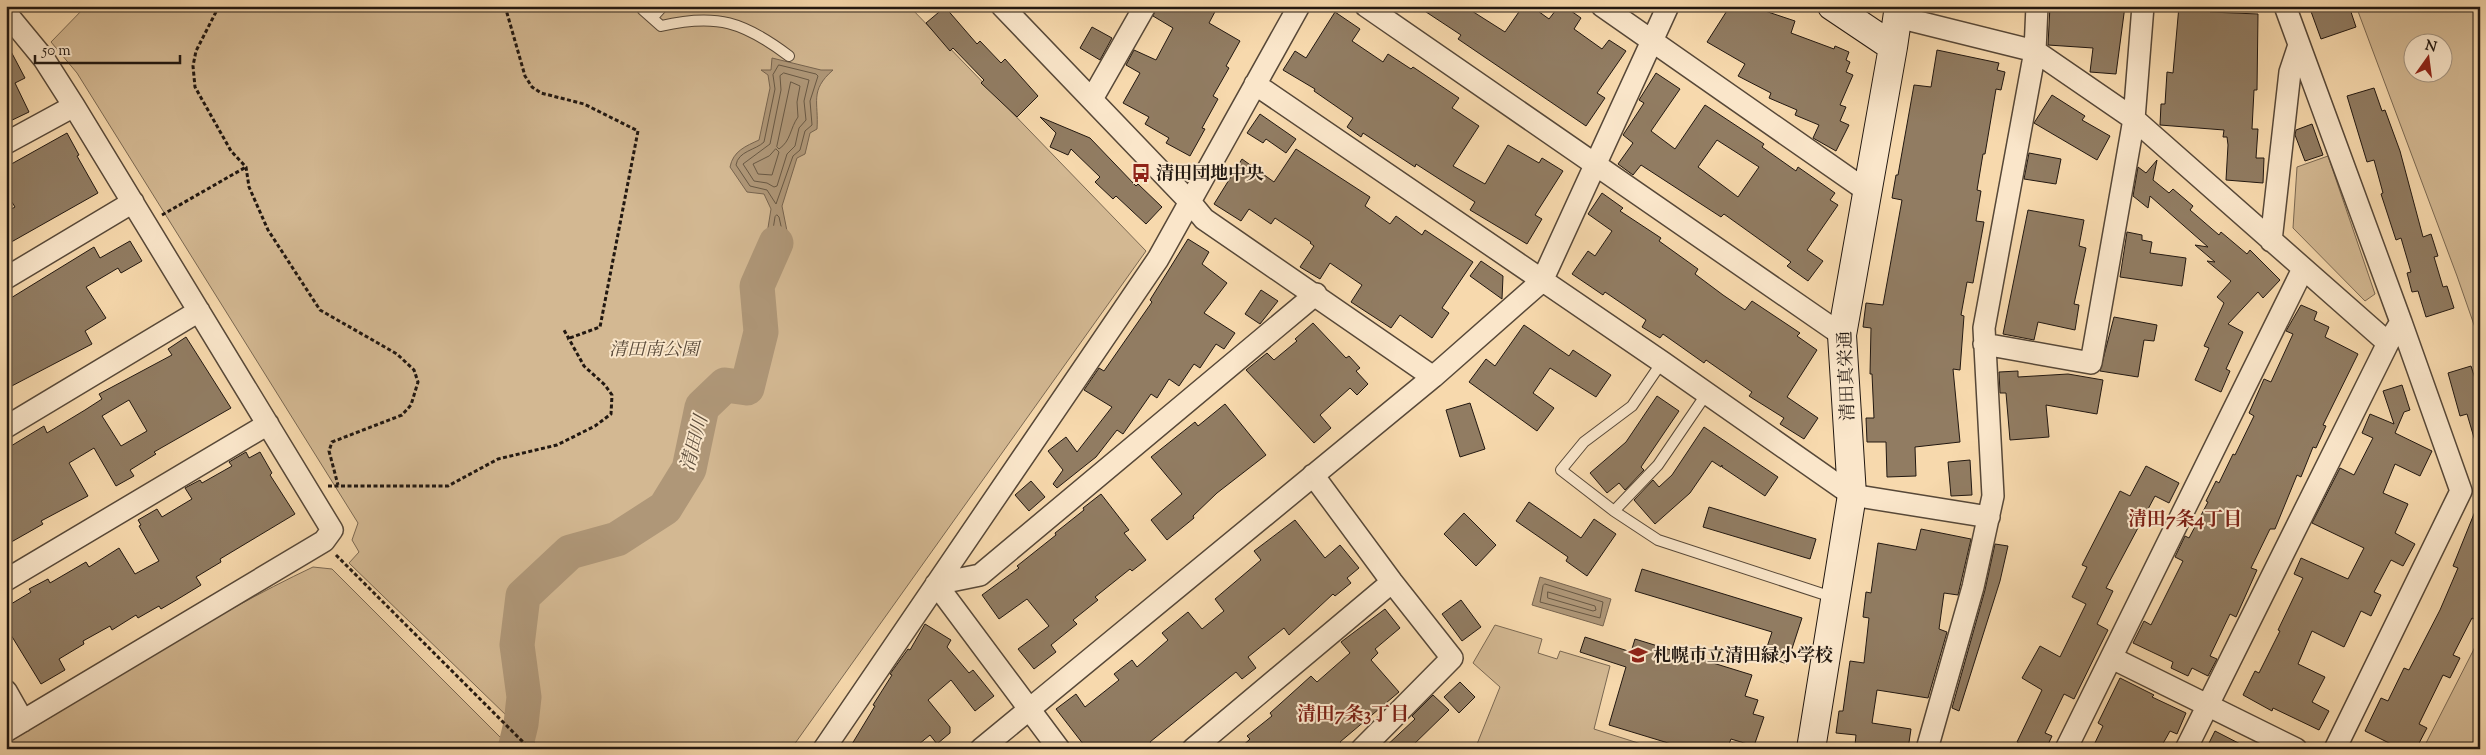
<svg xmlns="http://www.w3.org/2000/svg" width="2486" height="755" font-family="'Sorts Mill Goudy','Noto Serif JP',serif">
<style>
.green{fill:#d3b892;stroke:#7a6852;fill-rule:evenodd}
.water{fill:#af9778;stroke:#77644f}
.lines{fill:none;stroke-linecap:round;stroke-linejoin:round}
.shore{stroke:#685844;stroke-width:1}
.river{stroke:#af9778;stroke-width:35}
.building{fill:#917c62;stroke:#221811;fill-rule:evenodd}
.lane-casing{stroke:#574838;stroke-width:12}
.street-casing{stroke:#574838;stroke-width:24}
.secondary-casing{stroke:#221811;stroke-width:30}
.path{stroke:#221811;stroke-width:3;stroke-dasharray:4 2.5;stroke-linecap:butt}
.lane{stroke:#fae6ca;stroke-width:10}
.street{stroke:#fae6ca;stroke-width:21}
.secondary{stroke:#fae6ca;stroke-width:28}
.labels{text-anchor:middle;stroke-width:4;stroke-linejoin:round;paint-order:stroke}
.poi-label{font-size:18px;font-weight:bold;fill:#221811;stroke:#fae6ca;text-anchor:start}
.park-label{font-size:18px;font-style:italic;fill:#574838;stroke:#fae6ca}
.street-label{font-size:18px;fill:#221811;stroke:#fae6ca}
.water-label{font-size:19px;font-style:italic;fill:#5a4b3a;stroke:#fae6ca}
.neighbourhood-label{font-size:19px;font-weight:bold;fill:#7a1f14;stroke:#fae6ca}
</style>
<rect width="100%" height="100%" fill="#f7d9ad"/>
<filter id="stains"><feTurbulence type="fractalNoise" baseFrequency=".004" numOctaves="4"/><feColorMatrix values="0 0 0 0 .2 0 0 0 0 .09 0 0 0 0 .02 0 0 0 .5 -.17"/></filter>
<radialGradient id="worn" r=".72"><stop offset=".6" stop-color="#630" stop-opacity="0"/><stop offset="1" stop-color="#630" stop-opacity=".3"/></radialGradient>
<path class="green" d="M86,6H909L1146,251L791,749H541L349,563L359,552L352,540L358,523L77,73L51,42Z
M2356,6H2477L2480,10V342L2457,276ZM2444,42V72H2414V42Z
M2328,156L2375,294L2365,301L2293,228L2297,167Z
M313,567L332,569L512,749H6V744C108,684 207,617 313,567Z
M1495,625L1542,639L1538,653L1557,659L1560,651L1610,666L1594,729L1657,749H1475L1500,687L1473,663Z
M2480,635V749H2423L2473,651Z"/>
<path class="water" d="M772,58L821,70H833C809,91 819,102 817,129L810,133L805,154L797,158L782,206L788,236L780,249L774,272L757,286L755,275L763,259L771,209L764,194L747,192L730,167C733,151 746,146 759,140L770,88L768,75L761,70H771Z
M1540,577L1611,599L1603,626L1532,605Z"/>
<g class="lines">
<path class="shore" d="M779,65L816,74L818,76L810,101L812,125L805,131L800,150L793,156L776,204L767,190L750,186L736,165C738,151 756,150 764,142L775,89L773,75Z
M784,73L809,80L804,101L806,120L799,128L795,146L787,154L777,186L774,187L767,183L754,181L743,164L770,144L781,90L780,76Z
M791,82L800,86L797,102L798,117C790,128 791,141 779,149L777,147Z
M776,149L779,152L772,175L758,174L753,164L769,156Z
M777,215L779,217L783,235L771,256L769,254L775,217Z
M1545,584L1603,602L1600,618L1540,602L1543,586Z
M1548,592L1595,606L1596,610L1593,611L1548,598Z"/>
<path class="river" d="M515,749L521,724L524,697L517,645L523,596L570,552L617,539L665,508L689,469L702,407L725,385L747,388L761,332L757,286L776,243"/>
</g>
<path class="building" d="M1157,6H1218L1209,23L1240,41L1226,66L1229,68L1213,96L1218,99L1202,128L1205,129L1190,156L1166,143L1169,138L1145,124L1149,117L1123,103L1140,73L1126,65L1134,50L1156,60L1173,28L1153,16Z
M1417,6H1464L1505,32L1523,6H1531L1549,19L1559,6H1564L1581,18L1574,29L1602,49L1609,40L1626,51L1597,93L1605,98L1586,126L1458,39L1461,35Z
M1730,6H1750L1795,21L1791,33L1834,49L1835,46L1849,52L1846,60L1850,62L1846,72L1853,75L1840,105L1846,107L1840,121L1849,125L1836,151L1813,138L1819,125L1795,115L1797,110L1769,98L1771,93L1738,76L1745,64L1707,42Z
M2050,6H2125L2116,74L2090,72L2093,48L2048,45Z
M2179,6H2211L2210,12L2258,14L2257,90H2254L2252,129H2258L2256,158H2264L2263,183L2226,180L2228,145L2227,137H2223L2224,130L2160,125L2161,104H2165L2167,72L2173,73Z
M2309,6H2349L2356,27L2321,39Z
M945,7L977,44L980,41L1001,63L1005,59L1038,96L1017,117L981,83L984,80L953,48L950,51L926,23Z
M1335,12L1360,29L1352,41L1383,62L1388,54L1411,69L1413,67L1459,98L1452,108L1479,126L1453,166L1485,184L1508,145L1539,163L1542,158L1563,171L1535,215L1542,219L1527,244L1470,210L1475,202L1416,164L1415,167L1363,133L1361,137L1347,127L1353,118L1314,91L1315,89L1283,70L1295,51L1306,58Z
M1092,27L1112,38L1100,60L1080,48Z
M6,42L25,78L15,83L29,112L6,123Z
M1937,50L1999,63L1997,70L2005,72L2001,90L1996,89L1985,154H1983L1977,190L1981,191L1976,221L1984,222L1973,283L1967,282L1961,315L1964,316L1960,370L1953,369L1960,442L1915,447L1916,476L1887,477L1886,442H1867L1866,418H1874L1872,374H1870L1871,328L1863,327L1866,303L1883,305L1902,200L1892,198L1896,175H1898L1914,85L1931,87Z
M1656,73L1680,89L1651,131L1675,149L1705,105L1764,144L1762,147L1796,171L1798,167L1835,193L1830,200L1838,205L1807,250L1823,261L1808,281L1787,266L1791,262L1724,214L1721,217L1641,165L1633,175L1618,164L1633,143L1623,135L1644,103L1639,100ZM1717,140L1759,167L1738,197L1698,167Z
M2374,88L2382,111L2385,110L2400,151L2423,237L2431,234L2438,256L2434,257L2443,287L2447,286L2454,308L2426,317L2418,291L2412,292L2407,273L2411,272L2401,238L2396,240L2381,194L2383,193L2374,160L2367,162L2347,96Z
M2052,95L2085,116L2082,120L2110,136L2097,160L2034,123Z
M1260,114L1296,139L1286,153L1266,139L1263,143L1247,133Z
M1040,117L1090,138L1136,186L1138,184L1162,207L1146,224L1116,196L1113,199L1095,182L1100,177L1071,149L1068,155L1050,147L1056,133Z
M2312,124L2323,155L2305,161L2295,135L2296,130Z
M67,133L79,155L77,156L98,193L6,245V212L15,207L6,193V167Z
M1296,149L1370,197L1365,206L1390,224L1396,216L1422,235L1425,230L1473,262L1442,308L1449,313L1432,338L1400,315L1391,328L1351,302L1362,285L1330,263L1320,279L1300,267L1314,246L1310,243L1311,242L1275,218L1271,224L1249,209L1241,221L1214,204L1242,159L1274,182Z
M2029,153L2061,159L2056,184L2024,179Z
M2157,160L2153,180L2169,193L2173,189L2193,206L2190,210L2219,235L2221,232L2247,254L2250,250L2280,280L2263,298L2258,292L2228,324L2243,332L2226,369L2230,371L2221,392L2195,380L2209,348L2204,346L2224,303L2217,297L2231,281L2207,261L2215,262L2195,245L2208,247L2150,196L2148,208L2133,196L2138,167L2146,173Z
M1602,193L1623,208L1620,211L1661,238L1659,241L1698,269L1695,274L1723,295L1745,310L1752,301L1800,333L1797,336L1817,350L1787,397L1818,418L1804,439L1780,424L1784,418L1749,396L1752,392L1706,360L1704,363L1663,334L1660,338L1642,327L1646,320L1605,292L1603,295L1572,274L1588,251L1595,256L1612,231L1588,214Z
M2028,210L2084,220L2079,246L2086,248L2074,304L2079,305L2075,330L2038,322L2034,340L2003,334Z
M2127,232L2142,235V240L2152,242L2150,253L2186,258L2182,286L2120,277Z
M1188,239L1209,252L1202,264L1227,283L1204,313L1235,333L1224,349L1216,344L1200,368L1194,364L1179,386L1169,379L1157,398L1151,394L1123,434L1117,430L1096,457L1057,488L1053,484L1063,470L1048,451L1066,437L1077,452L1112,407L1084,390L1099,368L1104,371L1152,302L1150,300Z
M130,241L142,261L121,273L118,268L86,287L106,318L85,331L92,344L6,389V301L94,247L100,258Z
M1481,261L1503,276L1502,299L1470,276Z
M1261,290L1278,301L1260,324L1245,314Z
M2301,305L2317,312L2314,320L2329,327L2325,337L2358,354L2323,425L2326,426L2316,448L2313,447L2301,477L2297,475L2275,529H2270L2251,568L2257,570L2236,617L2230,614L2210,656L2217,659L2208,676L2192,668L2188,676L2171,668L2173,662L2133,643L2144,621L2151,625L2183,561L2175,557L2185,536L2189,538L2208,502L2206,501L2216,481L2219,483L2233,454L2235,455L2254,416L2249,413L2264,379L2271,382L2293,334L2286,331Z
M2114,317L2157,325L2154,341L2144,340L2138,377L2100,371Z
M1313,323L1346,358L1349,356L1360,368L1356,371L1368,384L1357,395L1350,388L1320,415L1331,428L1314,443L1246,370L1267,353L1274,360L1297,341L1295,339Z
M1524,325L1569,356L1573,350L1611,375L1596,397L1550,368L1533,393L1554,408L1537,431L1469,382L1486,359L1495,366Z
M186,337L231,408L154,452L156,454L130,470L134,476L116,486L94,448L69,463L88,496L41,521L43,524L6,545V449L44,426L47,433L85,410L102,399L99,394L172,355L168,349ZM129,400L147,431L121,446L102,416Z
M2471,366L2480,394V441H2475L2467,414L2460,416L2448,373Z
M2018,371V377L2068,374L2103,380L2097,414L2046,405L2049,437L2010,440L2006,393H2000L1999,372Z
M2402,385L2410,410L2404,412L2395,433L2432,451L2420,476L2395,464L2383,493L2408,504L2395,533L2415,544L2403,566L2391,560L2374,592L2381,595L2371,616L2361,611L2344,647L2312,631L2298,664L2325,677L2312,702L2329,711L2319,730L2273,708L2272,711L2243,695L2255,671L2259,673L2280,631L2278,630L2303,578L2294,574L2301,558L2348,579L2364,548L2312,523L2340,468L2354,475L2373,438L2362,433L2370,414L2394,424L2383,391Z
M1657,396L1679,411L1641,467L1644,470L1625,490L1619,483L1607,493L1590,473L1626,442Z
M1470,403L1485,449L1460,457L1446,410Z
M1225,404L1266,455L1217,493L1193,516L1194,518L1167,540L1151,520L1182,494L1151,457L1195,422L1198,426Z
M1704,427L1778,477L1765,496L1722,467V465L1721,467L1712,461L1690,493L1655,524L1634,500L1653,480L1659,487L1672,475Z
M246,452L249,458L260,452L272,473L270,475L295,514L220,559L221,562L196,577L201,585L178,599L161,609L159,606L138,618L136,615L112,630L110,626L83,641L84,644L59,659L65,670L41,684L11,635L6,638V607L31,592L29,589L48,579L50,583L86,562L89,567L119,548L135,574L159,561L139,526L141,525L138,520L157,509L162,517L192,499L185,488L200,480L202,483L232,466L229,462Z
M1970,460L1972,495L1951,496L1948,462Z
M2146,466L2179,483L2169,503L2155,496L2106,588L2113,591L2097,624L2108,630L2097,652L2074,699L2064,694L2045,733L2052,736L2046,749H2030L2017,742L2042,690L2022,678L2040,646L2060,657L2086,604L2072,597L2087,567L2082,565L2120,491L2130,496Z
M1031,481L1045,497L1029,511L1015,495Z
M1101,494L1129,530L1124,533L1146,560L1132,571L1130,569L1095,597L1098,600L1073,620L1077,624L1051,645L1056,652L1034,669L1018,649L1049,626L1027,599L999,619L982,595L1019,568L1017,566L1056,535L1055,533L1084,510L1083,508Z
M1529,502L1581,538L1594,519L1616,534L1587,576L1566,561L1568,557L1516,521Z
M2478,504H2480V611L2476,620L2472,618L2453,655L2460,658L2450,678L2443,675L2419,724L2427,728L2416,749H2401L2365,731L2381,698L2388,701L2404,668L2409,670L2440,610L2458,568L2453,566Z
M1709,507L1816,539L1810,559L1703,527Z
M1464,513L1496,545L1476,566L1444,534Z
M1295,520L1325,558L1340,545L1359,568L1347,578L1351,583L1335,596L1333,594L1289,635L1284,628L1248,657L1256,668L1242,679L1236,672L1150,742L1155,749H1087L1056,709L1076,694L1085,707L1119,680L1114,674L1132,660L1137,667L1168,640L1162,633L1188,612L1202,629L1224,611L1215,599L1261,560L1254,551Z
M1921,529L1971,539L1958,595L1944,593L1939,629L1947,632L1928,698L1877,690L1872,723L1911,729L1908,749L1855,745L1856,735L1836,733L1839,711H1843L1850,661L1864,663L1869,618L1863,617L1866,592L1871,593L1878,543L1916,550Z
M1995,544L2008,546L2000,581L1959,711L1952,708L1985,590Z
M1642,569L1802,618L1787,664L1764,656L1772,632L1635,591Z
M1461,600L1481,627L1462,641L1442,614Z
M1385,609L1400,628L1375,649L1378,653L1371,660L1399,692L1340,742L1346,749H1239L1250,739L1247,736L1272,716L1270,713L1311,676L1317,682L1350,653L1341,642Z
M925,624L951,640L947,647L969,673L973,670L994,696L975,711L951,680L928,700L950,727V733L937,744L930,735L913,749H849L875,706L873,705L892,675L890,674L908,649L910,650Z
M1585,637L1631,652L1635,639L1752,675L1745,696L1758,700L1753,714L1764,717L1754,746L1731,739L1727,749H1677L1678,746L1609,725L1626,667L1580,652Z
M2120,678L2154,695L2152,697L2186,713L2177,734L2170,731L2160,749H2092L2103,726L2098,723Z
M1460,682L1475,697L1459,713L1444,697Z
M1433,695L1449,710L1409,749H1383L1415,719L1412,716Z
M2215,731L2250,749H2206Z"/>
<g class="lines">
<g class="lane-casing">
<path id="lane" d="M644,6L643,10L661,26C717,13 744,22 789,56
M652,18L663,6
M1662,362L1632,406L1584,442L1561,470L1614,511L1658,540L1835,598
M1614,511L1658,465L1707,393"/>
</g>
<g class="street-casing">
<path id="street" d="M1002,6L1190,202L1204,219L1433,377
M1366,6L1842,335
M1602,6L1867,191
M2285,6L2401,322
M6,13L44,59L74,106L332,530L324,541L6,731
M1898,17L2035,51L2134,119L2388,343L2401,322L2461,491L2335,749
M1255,84L1662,362L1852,495L1989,517
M1092,99L1145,6
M6,143L74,106
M2271,241L2290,72L2299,45
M6,278L133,202
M1984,344L2091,363L2134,119L2143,6
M6,427L199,311
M1313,475L1392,582L1452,658L1362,749
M6,580L268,424
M2112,658L2296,749
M6,691L23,721
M824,749L1158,259L1299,6
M981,749L1433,377L1542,281L1668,6
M1059,749L936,584L980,575L1316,294
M1193,749L1392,582
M1927,749L1973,587L1993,496L1984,328L2035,51L2037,6
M2066,749L2303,269
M2186,749L2388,343"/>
</g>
<g class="secondary-casing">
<path id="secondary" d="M1893,47L1899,6
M1811,749L1852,495L1842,335L1893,47L1832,6"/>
</g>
<path class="path" d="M219,6L196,51L193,66L195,87L231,151L246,167L249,187L268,230L320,310L397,354L414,370L418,382L411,405L402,415L332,442L329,451L338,485
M505,6L525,76L532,87L541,93L584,104L638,131L600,327L567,339
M162,215L246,167
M328,486H448L498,459L557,445L595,426L611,414L612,395L605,385L584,366L564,330
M336,555L530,749"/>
<use href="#lane" class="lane"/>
<use href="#street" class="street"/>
<use href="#secondary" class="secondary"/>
</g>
<defs>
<g id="bus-bare" transform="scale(1.5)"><path d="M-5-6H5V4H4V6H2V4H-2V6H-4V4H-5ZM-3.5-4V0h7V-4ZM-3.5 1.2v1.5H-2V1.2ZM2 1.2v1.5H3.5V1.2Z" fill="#8f2418" stroke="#fae6ca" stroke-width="2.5" paint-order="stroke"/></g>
<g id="school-bare" transform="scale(1.5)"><path d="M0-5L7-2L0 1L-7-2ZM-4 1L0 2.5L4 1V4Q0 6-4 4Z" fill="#8f2418" stroke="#fae6ca" stroke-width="2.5" paint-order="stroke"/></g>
</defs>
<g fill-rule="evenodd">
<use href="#bus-bare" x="1141" y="173"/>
<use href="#school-bare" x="1638" y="655"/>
</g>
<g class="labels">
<g class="poi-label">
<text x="1156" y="179">清田団地中央</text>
<text x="1653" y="661">札幌市立清田緑小学校</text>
</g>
<g class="park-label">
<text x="654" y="355">清田南公園</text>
</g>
<g class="street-label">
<text transform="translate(1846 376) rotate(-92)" y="6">清田真栄通</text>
</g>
<g class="water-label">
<text transform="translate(693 443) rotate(-75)" y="7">清田川</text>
</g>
<g class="neighbourhood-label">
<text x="2185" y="525">清田7条4丁目</text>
<text x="1353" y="720">清田7条3丁目</text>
</g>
</g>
<rect width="2486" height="755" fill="none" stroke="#f7d9ad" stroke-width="25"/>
<rect x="8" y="8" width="2471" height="740" fill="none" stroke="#221811" stroke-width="2.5"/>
<rect x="12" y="12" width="2461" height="730" fill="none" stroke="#221811"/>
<g transform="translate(2428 58) rotate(14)"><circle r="24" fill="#fae6ca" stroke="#a49480"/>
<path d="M0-4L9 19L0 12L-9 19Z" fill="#8f2418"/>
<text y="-8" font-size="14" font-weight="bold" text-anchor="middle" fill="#221811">N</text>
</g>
<path d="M35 55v8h145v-8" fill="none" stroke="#221811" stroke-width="2.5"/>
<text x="42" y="55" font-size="15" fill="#221811" stroke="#fae6ca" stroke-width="4" paint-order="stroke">50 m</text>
<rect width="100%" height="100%" filter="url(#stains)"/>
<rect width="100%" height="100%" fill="url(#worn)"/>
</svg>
